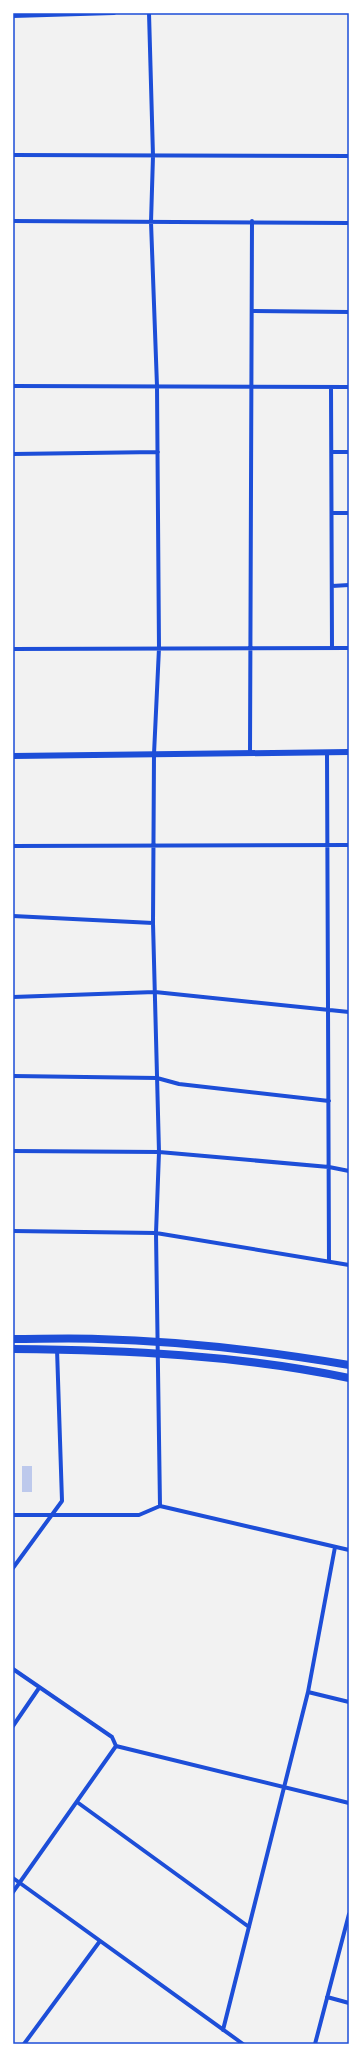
<svg xmlns="http://www.w3.org/2000/svg" width="362" height="2057" font-family="Jost,sans-serif">
<style>
.building{fill:#bdc9ec}
.lines{fill:none;stroke-linecap:round;stroke-linejoin:round}
.minor{stroke:#1d4ed8;stroke-width:4}
.tertiary{stroke:#1d4ed8;stroke-width:6}
.primary{stroke:#1d4ed8;stroke-width:8}
.neatline{fill:none;stroke:#1d4ed8;stroke-width:1.5}
</style>
<rect width="100%" height="100%" fill="#f2f2f2"/>
<path class="building" d="M22,1466H32V1492H22Z"/>
<g class="lines">
<path class="minor" d="M149,13L153,156L151,222L157,386L159,648L154,754L153,923L159,1152L156,1233L160,1506
M13,16L114,13
M13,155L349,156
M13,221L349,223
M252,311L349,312
M13,386L349,387
M331,387L332,648
M332,452H349
M13,454L158,452
M332,513H349
M332,586L349,585
M13,649L349,648
M250,753L252,221
M327,753L329,1261
M13,846L349,845
M13,916L153,923
M13,997L155,992L349,1012
M13,1076L157,1078L179,1084L329,1101
M13,1151L159,1152L329,1167L349,1171
M13,1231L156,1233L349,1265
M13,1515H139L160,1506L349,1550
M13,1568L62,1501L57,1349
M13,1669L112,1737L116,1746
M308,1692L349,1702
M13,1726L39,1688
M116,1746L349,1803
M77,1802L249,1927
M13,1878L243,2044
M13,1892L116,1746
M327,1997L349,2003
M223,2030L308,1692L335,1547
M24,2044L100,1941
M315,2044L349,1914"/>
<path class="tertiary" d="M13,756L349,752"/>
<path class="primary" d="M13,1339C41,1339 70,1338 98,1339C182,1341 266,1351 349,1365
M13,1349C125,1350 239,1355 349,1378"/>
</g>
<rect width="362" height="2057" fill="none" stroke="#ffffff" stroke-width="28"/>
<rect x="14" y="14" width="334" height="2029" class="neatline"/>
</svg>
